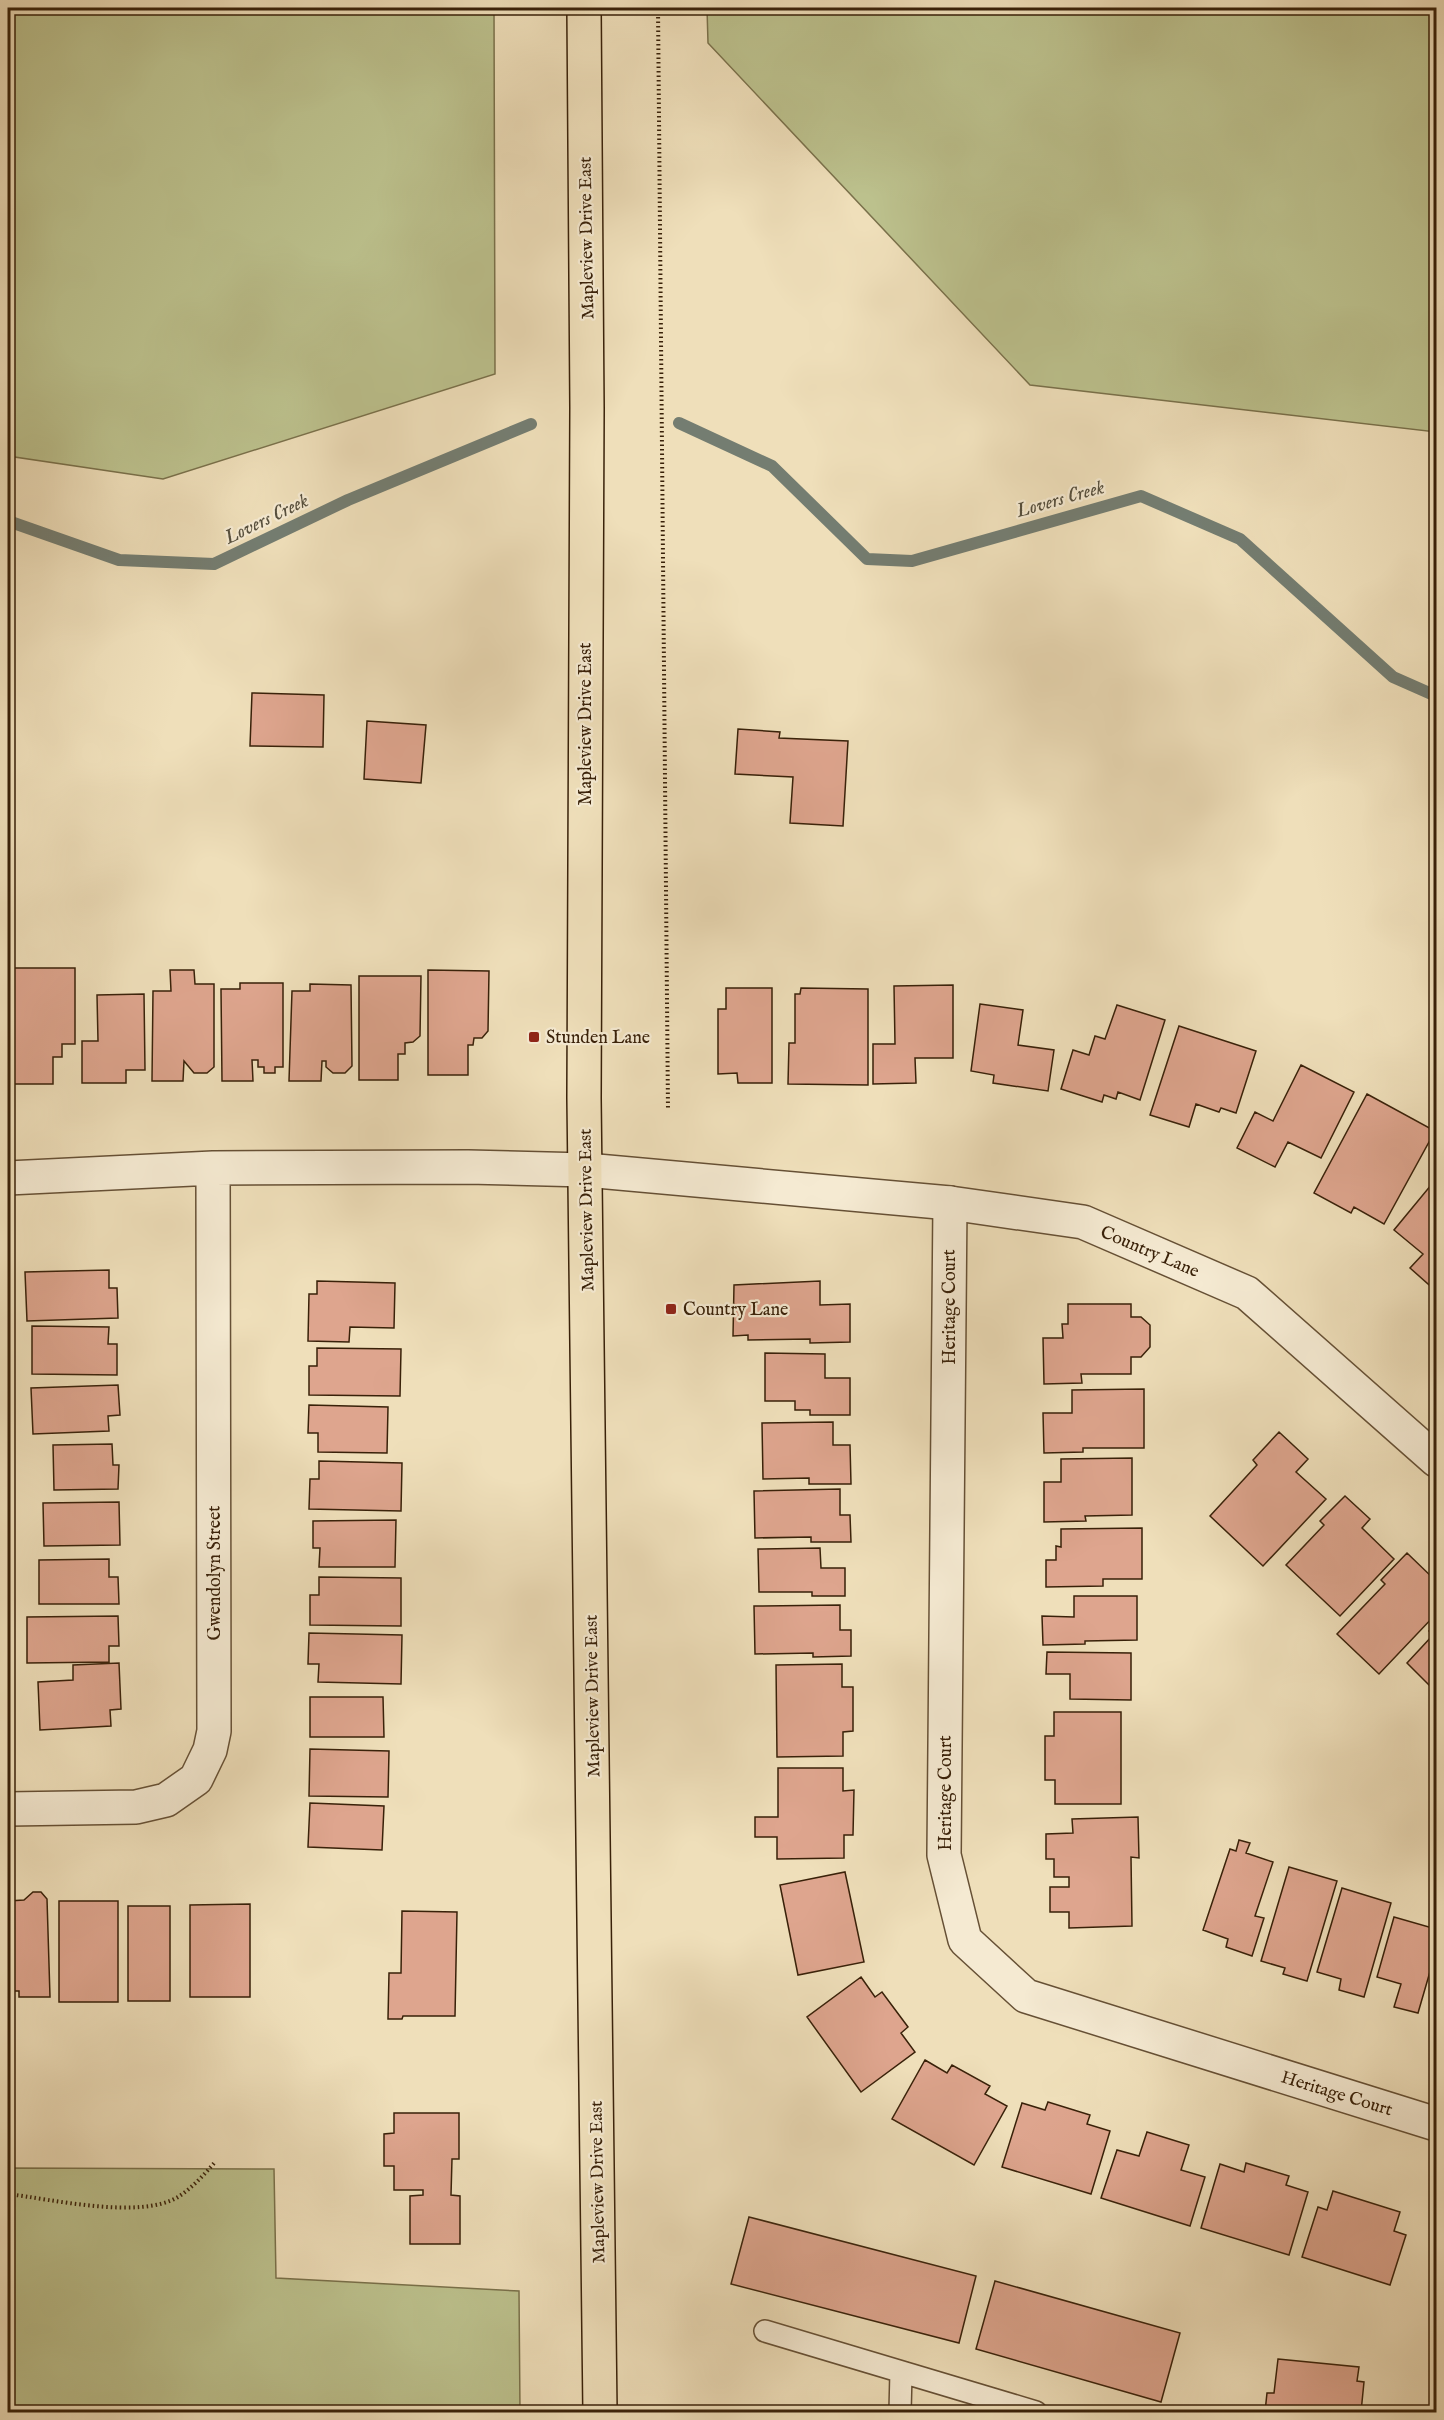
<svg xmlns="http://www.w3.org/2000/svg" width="1444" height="2420" font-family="'IM FELL English',serif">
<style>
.green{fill:#bcc18d;stroke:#7a714b;stroke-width:1.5}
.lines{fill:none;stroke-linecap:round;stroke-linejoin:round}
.stream{stroke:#747d71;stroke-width:12}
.building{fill:#dea58e;stroke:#392109;stroke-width:1.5}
.service-casing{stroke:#665035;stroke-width:24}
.minor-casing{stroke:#665035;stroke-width:36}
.tertiary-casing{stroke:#665035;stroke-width:36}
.primary-casing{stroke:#392109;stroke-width:36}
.path{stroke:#392109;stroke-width:4;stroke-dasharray:1.5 3;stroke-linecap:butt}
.service{stroke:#f5ead2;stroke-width:21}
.minor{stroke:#f5ead2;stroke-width:33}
.tertiary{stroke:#f5ead2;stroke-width:33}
.primary{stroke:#efdfba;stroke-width:33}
.poi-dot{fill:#8f2418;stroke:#f5ead2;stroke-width:2}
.labels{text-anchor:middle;stroke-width:4.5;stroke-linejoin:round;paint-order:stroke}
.street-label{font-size:18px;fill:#392109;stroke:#f5ead2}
.poi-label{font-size:18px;fill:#392109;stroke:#f5ead2;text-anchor:start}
.water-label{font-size:20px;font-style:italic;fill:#564f3d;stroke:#f5ead2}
</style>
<rect width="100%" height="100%" fill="#efdfba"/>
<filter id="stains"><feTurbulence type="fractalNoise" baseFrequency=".00333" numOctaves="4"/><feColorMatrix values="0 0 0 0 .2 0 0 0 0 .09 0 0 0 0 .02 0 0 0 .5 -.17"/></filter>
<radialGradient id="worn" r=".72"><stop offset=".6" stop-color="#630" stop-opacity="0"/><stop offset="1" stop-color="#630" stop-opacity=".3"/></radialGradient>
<path class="green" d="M8,8H494L495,374L163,479L8,456Z
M707,8H1436V432L1030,385L708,43Z
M8,2168L274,2169L276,2278L519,2291L520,2412H8Z"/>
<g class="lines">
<path class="stream" d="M679,423L772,466L867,559L912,561L1141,496L1240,539L1393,677L1436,696
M8,521L119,560L214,564L348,500L531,424"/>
</g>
<path class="building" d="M8,675H10L13,741H8Z
M252,693L324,695L323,747L250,746Z
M367,721L426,725L421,783L364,779Z
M738,729L780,732L779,738L848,741L843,826L790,823L793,777L735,774Z
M14,968H75V1044H62V1057H53V1084H14Z
M170,970H194L195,984H214V1067L207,1073H194L184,1061L183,1081H152L153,991H171Z
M428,970L489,971L488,1031L482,1038H474L473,1045H468V1075H428Z
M359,976H421L420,1036L413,1042L405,1043V1054H398V1080H359Z
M240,983H283V1067H275V1073H264V1067H258V1060H252L253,1081H222L221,989H240Z
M310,984L351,985L352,1066L345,1073H333L326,1067V1061H322L321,1081H289L292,991H310Z
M953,985V1058H915L916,1083L873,1084V1044H895L894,986Z
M726,988H772V1083H738L737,1073L718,1074V1009H726Z
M801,988L868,989V1085L788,1084L789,1043H795V994H800Z
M144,994L145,1070H126V1083H82V1041H98L97,995Z
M980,1004L1023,1010L1018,1045L1054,1050L1048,1091L993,1083L994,1075L971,1071Z
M1117,1005L1165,1020L1140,1100L1118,1092L1116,1099L1104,1095L1102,1102L1061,1089L1073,1050L1089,1055L1095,1036L1105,1039Z
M1179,1026L1256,1051L1236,1113L1221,1108L1219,1112L1196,1104L1189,1127L1150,1115Z
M1301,1065L1354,1092L1321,1158L1288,1142L1275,1167L1237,1148L1255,1112L1273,1121Z
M1367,1094L1435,1131L1384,1224L1354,1207L1351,1213L1314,1193Z
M1436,1179V1291L1410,1268L1423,1254L1394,1230Z
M109,1270V1288H117L118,1318L27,1321L25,1272Z
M317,1281L395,1283L394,1328L350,1327L349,1342L308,1341L309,1294H317Z
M820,1281V1305L850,1304V1342L810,1343V1339L748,1340V1335L733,1336L734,1285Z
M1068,1304H1131V1317H1141L1150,1325V1347L1141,1357H1131V1374H1081L1082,1383L1044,1384L1043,1338H1063L1062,1324H1068Z
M32,1326L109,1327L108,1344H117V1375L32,1374Z
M317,1348L401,1349L400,1396L309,1395V1366H317Z
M765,1353L825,1354V1378H850V1415H810V1410H795V1401H765Z
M118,1385L120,1415L108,1416L109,1431L33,1434L31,1388Z
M1144,1389V1448H1083V1452L1044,1453L1043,1413H1072V1390Z
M309,1405L388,1407L387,1453L318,1452V1433H308Z
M833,1422V1445H850L851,1484H809V1478L763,1479L762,1423Z
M1279,1432L1308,1459L1296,1472L1326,1499L1263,1566L1210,1516L1257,1465L1253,1460Z
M112,1444L113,1465H119L118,1489L54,1490L53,1445Z
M1132,1458V1515L1085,1516L1086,1521L1044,1522V1482H1061V1459Z
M319,1461L402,1463L401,1511L309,1509L310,1479H319Z
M840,1489V1515H850L851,1542H811V1537L755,1538L754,1491Z
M1345,1496L1370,1519L1362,1528L1394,1559L1340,1616L1286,1565L1324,1525L1320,1521Z
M119,1502L120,1545L44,1546L43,1503Z
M396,1520L395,1567H319L320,1548H313V1521Z
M1142,1528V1579H1103V1586L1046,1587V1560H1056V1546L1061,1547V1529Z
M820,1548L821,1568H845V1596H812V1592H759L758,1549Z
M1407,1553L1434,1579L1430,1584L1436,1590V1614L1379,1674L1337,1634L1385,1584L1381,1580Z
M109,1559V1577H118L119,1604H39V1560Z
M319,1577L401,1578V1626L310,1625V1595H319Z
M1074,1596H1137V1640L1085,1641V1644L1043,1645L1042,1616L1074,1617Z
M840,1605V1630H851V1656L813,1657V1653L755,1654L754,1606Z
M118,1616L119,1646H109V1662L27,1663V1617Z
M1436,1623V1692L1407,1663L1433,1635L1429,1631Z
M309,1633L402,1635L401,1684L318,1682L319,1664H308Z
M1047,1652L1131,1653V1700L1070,1699V1674H1046Z
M119,1663L121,1709L110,1710L111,1726L40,1730L38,1682L73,1680V1665Z
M842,1664V1687H853V1731L843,1732V1756L777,1757L776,1665Z
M310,1697H383L384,1737H310Z
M1054,1712H1121V1804H1055V1780H1045V1736H1054Z
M310,1749L389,1751L388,1797L309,1796Z
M778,1768H843V1791L854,1790L853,1835H844V1858L777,1859V1837H755V1817H778Z
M310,1803L384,1806L382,1850L308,1847Z
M1138,1817L1139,1858L1131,1857L1132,1926L1069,1928V1912H1050V1887H1069V1877H1054V1859H1046V1834L1073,1833L1072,1819Z
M1239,1840L1250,1843L1246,1853L1273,1862L1255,1916L1264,1918L1252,1956L1226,1947L1228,1939L1203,1930L1230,1849L1236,1851Z
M1289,1867L1337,1881L1307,1981L1283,1974L1285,1968L1261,1961Z
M845,1872L864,1962L798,1975L780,1885Z
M1342,1888L1391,1903L1364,1997L1339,1990L1341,1979L1317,1972Z
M33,1892H41L47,1899L50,1997H19V1991H8V1901L24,1900Z
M59,1901H118V2002H59Z
M250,1904V1997H190V1905Z
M128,1906H170V2001H128Z
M402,1911L457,1912L455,2016H403L402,2019H388L389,1973H401Z
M1394,1917L1436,1929V1951L1418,2013L1394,2007L1401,1984L1377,1977Z
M861,1977L875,1997L882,1992L908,2027L901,2033L915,2052L861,2092L807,2017Z
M925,2060L947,2073L952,2065L990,2086L985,2094L1007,2106L974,2165L892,2119Z
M1048,2102L1090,2115L1087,2124L1110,2131L1091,2194L1002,2167L1022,2103L1045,2110Z
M394,2113H459V2159H452L451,2195L460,2196V2244H410V2196L423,2195V2190H394V2166H384V2134L394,2133Z
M1147,2132L1189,2145L1181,2170L1205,2177L1190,2226L1101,2198L1117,2150L1139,2156Z
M1246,2163L1289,2176L1286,2185L1308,2192L1289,2255L1201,2228L1220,2164L1244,2172Z
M1333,2191L1400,2212L1394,2231L1406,2235L1390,2285L1302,2257L1318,2207L1327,2210Z
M749,2217L976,2276L959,2343L731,2284Z
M995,2281L1180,2333L1161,2402L976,2349Z
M1278,2359L1359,2367L1357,2381L1364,2382L1361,2412H1265L1267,2393H1274Z
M825,2410V2412H743V2411Z"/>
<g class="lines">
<g class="service-casing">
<path id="service" d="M765,2331L1036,2412
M900,2412L901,2372"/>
</g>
<g class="minor-casing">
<path id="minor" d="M8,1178L213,1168L468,1167L586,1170
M950,1203L944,1855L965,1940L1026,1996L1436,2124
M8,1809L136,1807L166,1800L196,1779L210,1750L214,1731L213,1168"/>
</g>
<g class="tertiary-casing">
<path id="tertiary" d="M586,1170L950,1203L1083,1222L1247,1293L1436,1460"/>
</g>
<g class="primary-casing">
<path id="primary" d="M584,8L587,408L584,1098L600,2412"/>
</g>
<path class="path" d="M658,8L668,1110
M8,2194C51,2199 140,2220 178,2197C192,2188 204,2175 215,2162"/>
<use href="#service" class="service"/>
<use href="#minor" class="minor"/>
<use href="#tertiary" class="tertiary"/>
<use href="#primary" class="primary"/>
</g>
<g class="poi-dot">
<rect x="528" y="1031" width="12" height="12" rx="3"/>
<rect x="665" y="1303" width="12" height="12" rx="3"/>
</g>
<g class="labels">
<g class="street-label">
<text transform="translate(586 238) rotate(-91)" y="6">Mapleview Drive East</text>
<text transform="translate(585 724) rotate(-90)" y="6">Mapleview Drive East</text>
<text transform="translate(586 1210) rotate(-91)" y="6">Mapleview Drive East</text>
<text transform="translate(1150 1251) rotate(23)" y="6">Country Lane</text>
<text transform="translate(949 1307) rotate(-90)" y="6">Heritage Court</text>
<text transform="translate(214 1573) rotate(-90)" y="6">Gwendolyn Street</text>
<text transform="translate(592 1696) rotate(-91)" y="6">Mapleview Drive East</text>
<text transform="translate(945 1793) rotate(-90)" y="6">Heritage Court</text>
<text transform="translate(1337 2093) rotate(17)" y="6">Heritage Court</text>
<text transform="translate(597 2182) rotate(-91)" y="6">Mapleview Drive East</text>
</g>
<g class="poi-label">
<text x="546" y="1043">Stunden Lane</text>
<text x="683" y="1315">Country Lane</text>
</g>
<g class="water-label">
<text transform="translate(1060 498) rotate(-16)" y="7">Lovers Creek</text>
<text transform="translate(266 518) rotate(-26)" y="7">Lovers Creek</text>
</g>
</g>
<rect width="1444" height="2420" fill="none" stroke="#efdfba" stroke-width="30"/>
<rect x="9" y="9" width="1426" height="2402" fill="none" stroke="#392109" stroke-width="3"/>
<rect x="15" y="15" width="1414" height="2390" fill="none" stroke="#392109" stroke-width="1.5"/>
<rect width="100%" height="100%" filter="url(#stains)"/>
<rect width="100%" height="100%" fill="url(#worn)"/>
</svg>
